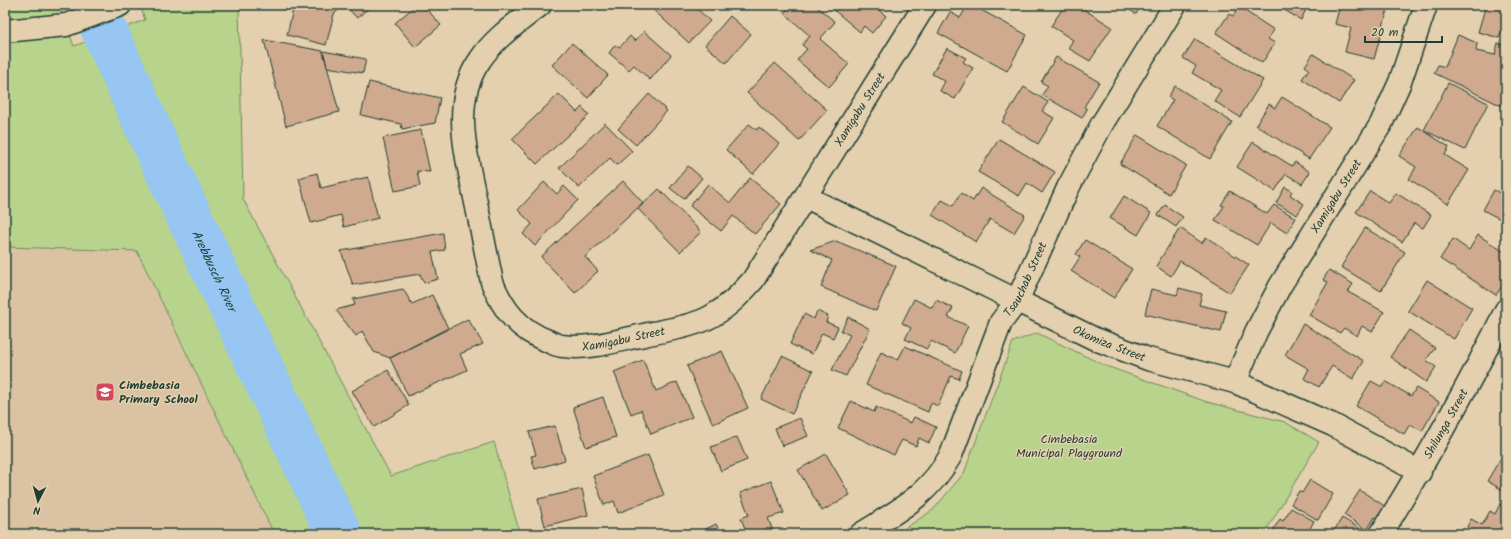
<svg xmlns="http://www.w3.org/2000/svg" width="1511" height="539" font-family="Kalam,sans-serif">
<style>
.built{fill:#dac2a3}
.green{fill:#b8d38b;stroke:#6c8860}
.lines{fill:none;stroke-linecap:round;stroke-linejoin:round}
.river{stroke:#97c6f2;stroke-width:46}
.building{fill:#d0aa8f;stroke:#1f3d34}
.minor-casing{stroke:#1f3d34;stroke-width:25}
.minor{stroke:#e4d0ae;stroke-width:22}
.labels{text-anchor:middle;stroke-width:3;stroke-linejoin:round;paint-order:stroke}
.street-label{font-size:12px;fill:#1f3d34;stroke:#e4d0ae}
.poi-label{font-size:12px;font-weight:bold;fill:#1f3d34;stroke:#e4d0ae;text-anchor:start}
.park-label{font-size:12px;fill:#274438;stroke:#e4d0ae}
.water-label{font-size:13px;font-style:italic;fill:#25443e;stroke:#e4d0ae}
</style>
<rect width="100%" height="100%" fill="#e4d0ae"/>
<filter id="ink" filterUnits="userSpaceOnUse"><feTurbulence type="fractalNoise" baseFrequency=".025" numOctaves="2"/><feDisplacementMap in="SourceGraphic" scale="8" xChannelSelector="R" yChannelSelector="G"/><feConvolveMatrix kernelMatrix="1 2 1 2 8 2 1 2 1" color-interpolation-filters="sRGB"/></filter>
<g filter="url(#ink)">
<path class="built" d="M5,247L137,251L274,534H5Z"/>
<path class="green" d="M5,5H59L74,46L145,20L140,5H239L243,199L391,476L494,442L520,534H274L137,251L5,247Z
M1037,333L1106,366L1207,402L1285,422L1319,442L1264,534H896L933,510L964,473L1013,342Z"/>
<g class="lines">
<path class="river" id="s1" d="M93,5L157,148L339,534"/>
</g>
<path class="building" d="M294,5H344L334,14L326,45L287,35Z
M345,5H372L357,18Z
M416,5H423L441,25L415,47L395,23Z
M648,5H693L710,21L689,43Z
M791,5H815L835,22L820,39L849,64L829,87L797,60L807,49L802,45L810,36L784,13Z
M828,5H873L886,16L872,33L864,26L860,32Z
M968,5H972L1027,35L1007,71L938,33L950,12L960,18Z
M1065,5H1077L1112,27L1090,61L1068,48L1073,40L1051,26Z
M1122,5H1142L1136,14Z
M1276,5H1308L1301,20Z
M1340,5H1389L1374,59L1345,52L1351,28L1335,24Z
M1486,5H1506V28L1503,27L1499,38L1478,32Z
M1239,7L1274,30L1268,39L1275,43L1262,63L1216,33L1229,14L1233,16Z
M730,16L751,34L726,63L705,45Z
M644,31L671,55L650,80L634,65L629,70L609,53L615,45L620,47L630,36L635,41Z
M1458,35L1477,43L1476,51L1495,55L1498,43L1506,46V97L1502,106L1434,73L1438,65L1445,67Z
M1195,39L1263,80L1240,117L1214,101L1221,90L1192,73L1196,66L1183,58Z
M264,40L323,51L339,112L286,126Z
M572,43L608,75L588,98L552,65Z
M947,48L966,58L963,62L973,68L955,99L940,91L945,81L932,74Z
M323,51L366,59L363,73L327,67Z
M1313,54L1354,80L1339,103L1302,79L1309,69L1305,66Z
M1056,57L1099,82L1084,107L1087,109L1082,118L1042,95L1048,86L1041,82Z
M775,63L827,110L799,141L747,93Z
M369,82L440,98L435,123L402,129L401,124L361,115Z
M1448,83L1488,103L1465,150L1424,130Z
M1175,86L1232,122L1210,159L1157,126L1173,100L1168,97Z
M1024,87L1048,102L1042,111L1054,118L1038,144L1002,122Z
M559,94L577,112L582,107L589,115L537,164L512,139Z
M649,94L667,111L636,145L618,129Z
M1282,97L1330,127L1309,159L1256,125L1269,104L1275,108Z
M605,123L632,151L617,165L610,158L579,188L559,168Z
M749,124L757,130L759,127L779,144L753,174L726,150Z
M1418,127L1449,147L1445,155L1469,170L1448,204L1409,179L1416,167L1399,156Z
M421,130L430,172L417,171L420,186L395,191L383,138Z
M1137,135L1186,165L1169,194L1120,164Z
M999,139L1055,172L1042,193L1027,183L1019,196L978,172Z
M1253,142L1292,166L1295,162L1310,172L1302,184L1286,174L1275,191L1237,167Z
M688,166L702,178L684,199L670,188Z
M317,173L321,188L368,177L378,218L344,227L341,215L311,223L299,178Z
M750,178L781,204L755,234L733,216L721,231L690,206L708,184L730,203Z
M623,181L643,203L585,257L598,271L575,293L541,257Z
M544,182L557,194L564,186L578,200L535,246L523,234L532,224L518,210Z
M1285,187L1292,191L1290,195L1304,204L1297,215L1276,203Z
M981,188L1025,215L1014,233L990,219L976,242L932,215L942,200L953,206L961,193L973,201Z
M659,189L701,232L680,252L638,209Z
M1494,190L1506,196V222L1483,210Z
M1230,191L1267,214L1274,205L1296,218L1287,233L1271,223L1257,245L1215,220L1224,206L1221,205Z
M1370,191L1389,203L1396,193L1431,215L1423,228L1414,223L1402,242L1356,212Z
M1124,196L1151,213L1138,235L1110,218Z
M1165,205L1183,217L1176,227L1158,215Z
M1180,228L1202,243L1206,237L1249,265L1230,293L1180,261L1171,276L1156,266Z
M1365,228L1405,252L1381,291L1341,267Z
M443,233L445,250L432,252L438,279L424,283L420,274L353,285L341,251Z
M1478,235L1506,253V280L1496,295L1440,259L1453,239L1469,250Z
M1085,240L1132,269L1114,298L1071,271L1080,257L1076,254Z
M836,241L896,266L876,311L821,287L832,260L810,250Z
M1329,270L1353,284L1348,292L1384,312L1372,332L1362,326L1357,336L1344,328L1340,333L1309,315L1328,282L1323,280Z
M1427,280L1472,308L1454,339L1408,311Z
M1179,288L1202,294L1199,305L1226,311L1221,332L1145,314L1151,289L1177,295Z
M403,289L412,304L432,295L448,328L390,358L374,352L362,331L356,336L336,310L355,305L353,299Z
M914,299L932,308L936,300L953,308L948,317L968,326L955,353L931,341L927,349L905,339L911,328L902,323Z
M817,311L828,316L826,322L838,327L833,338L822,333L812,354L790,344L804,314L814,319Z
M848,317L870,329L846,376L832,370L850,335L841,331Z
M468,319L483,344L460,354L467,370L408,396L390,358Z
M1303,324L1364,361L1353,379L1332,366L1319,387L1304,378L1309,369L1285,355Z
M1409,330L1435,348L1426,360L1436,367L1426,382L1390,357Z
M905,346L962,371L959,379L951,376L938,406L931,403L928,412L866,385L881,352L898,360Z
M722,351L748,408L713,424L687,366Z
M782,356L813,371L792,414L761,399Z
M643,360L656,391L677,382L692,417L651,434L641,410L631,414L614,372Z
M388,370L409,405L374,427L352,391Z
M1371,381L1382,387L1385,381L1411,396L1416,388L1439,402L1422,431L1410,424L1404,434L1356,406Z
M603,397L616,437L586,447L573,407Z
M851,401L874,412L876,407L911,423L914,417L936,427L929,443L919,438L916,446L902,440L894,455L838,428Z
M800,418L808,436L782,446L775,428Z
M555,426L565,460L535,469L531,456L536,455L529,432Z
M737,437L747,460L721,471L711,447Z
M826,454L850,495L822,511L798,470Z
M648,455L664,495L618,513L614,501L604,505L593,476Z
M1502,456L1506,458V492L1487,481Z
M1310,480L1333,494L1318,520L1291,504L1299,491L1302,493Z
M771,481L784,513L768,518L774,534H747L741,518L749,515L740,493Z
M582,489L588,515L545,526L538,499Z
M1360,490L1386,507L1378,519L1375,517L1367,530L1344,515Z
M1500,504L1506,508V534H1479L1467,527L1471,519L1482,525L1490,511L1495,514Z
M1291,508L1314,521L1307,534H1276L1272,532L1280,519L1283,521Z
M1342,518L1369,534H1332Z
M716,524L721,534H696Z"/>
<g class="lines">
<g class="minor-casing">
<g id="minor">
<path id="s2" d="M540,5C519,22 495,37 480,60C451,101 466,153 475,198C481,226 486,254 492,282C503,310 519,330 548,341C553,343 558,346 563,346C589,350 619,340 644,335C665,330 687,328 706,319C725,310 739,296 753,280L925,5"/>
<path d="M5,31L66,25L120,5"/>
<path id="s3" d="M806,197L1095,339L1148,359L1235,382L1333,425L1420,472"/>
<path id="s4" d="M1235,382L1256,332L1280,286L1381,124L1400,82L1426,5"/>
<path id="s5" d="M861,534C899,510 928,496 951,455L1001,322L1017,301L1068,188L1102,124L1175,5"/>
<path id="s6" d="M1381,534C1426,461 1468,387 1506,310"/>
</g>
</g>
<use href="#minor" class="minor"/>
</g>
</g>
<defs>
<g id="school-square" transform="scale(1)"><rect x="-9" y="-9" width="18" height="18" rx="4" fill="#d1495b" stroke="#e4d0ae"/><path d="M0-5L7-2L0 1L-7-2ZM-4 1L0 2.5L4 1V4Q0 6-4 4Z" fill="#fff"/></g>
</defs>
<g fill-rule="evenodd">
<use href="#school-square" x="105" y="392"/>
</g>
<g class="labels">
<g class="street-label">
<text dy="4" stroke="none"><textPath href="#s2" startOffset="819">Xamigabu Street</textPath></text>
<text dy="4" stroke="none"><textPath href="#s4" startOffset="212">Xamigabu Street</textPath></text>
<text dy="4" stroke="none"><textPath href="#s5" startOffset="313">Tsauchab Street</textPath></text>
<text dy="4" stroke="none"><textPath href="#s2" startOffset="471">Xamigabu Street</textPath></text>
<text dy="4" stroke="none"><textPath href="#s3" startOffset="337">Okomiza Street</textPath></text>
<text dy="4" stroke="none"><textPath href="#s6" startOffset="128">Shilunga Street</textPath></text>
</g>
<g class="poi-label">
<text x="119" y="389">Cimbebasia<tspan x="119" dy="14">Primary School</tspan></text>
</g>
<g class="park-label">
<text x="1069" y="443">Cimbebasia<tspan x="1069" dy="14">Municipal Playground</tspan></text>
</g>
<g class="water-label">
<text dy="5" stroke="none"><textPath href="#s1" startOffset="292">Arebbusch River</textPath></text>
</g>
</g>
<rect width="1511" height="539" fill="none" stroke="#e4d0ae" stroke-width="20"/>
<rect x="10" y="10" width="1491" height="519" fill="none" stroke="#1f3d34" stroke-width="1.5" filter="url(#ink)"/>
<g transform="translate(38 501) rotate(186)" stroke="#e4d0ae" stroke-width="3" paint-order="stroke">
<path d="M0-3L7 15L0 10L-7 15Z" fill="#1f3d34"/>
<text y="-6" font-size="11" font-weight="bold" text-anchor="middle" fill="#1f3d34">N</text>
</g>
<path d="M1365 36v6h77v-6" fill="none" stroke="#1f3d34" stroke-width="2"/>
<text x="1371" y="36" font-size="12" fill="#1f3d34" stroke="#e4d0ae" stroke-width="3" paint-order="stroke">20 m</text>
</svg>
